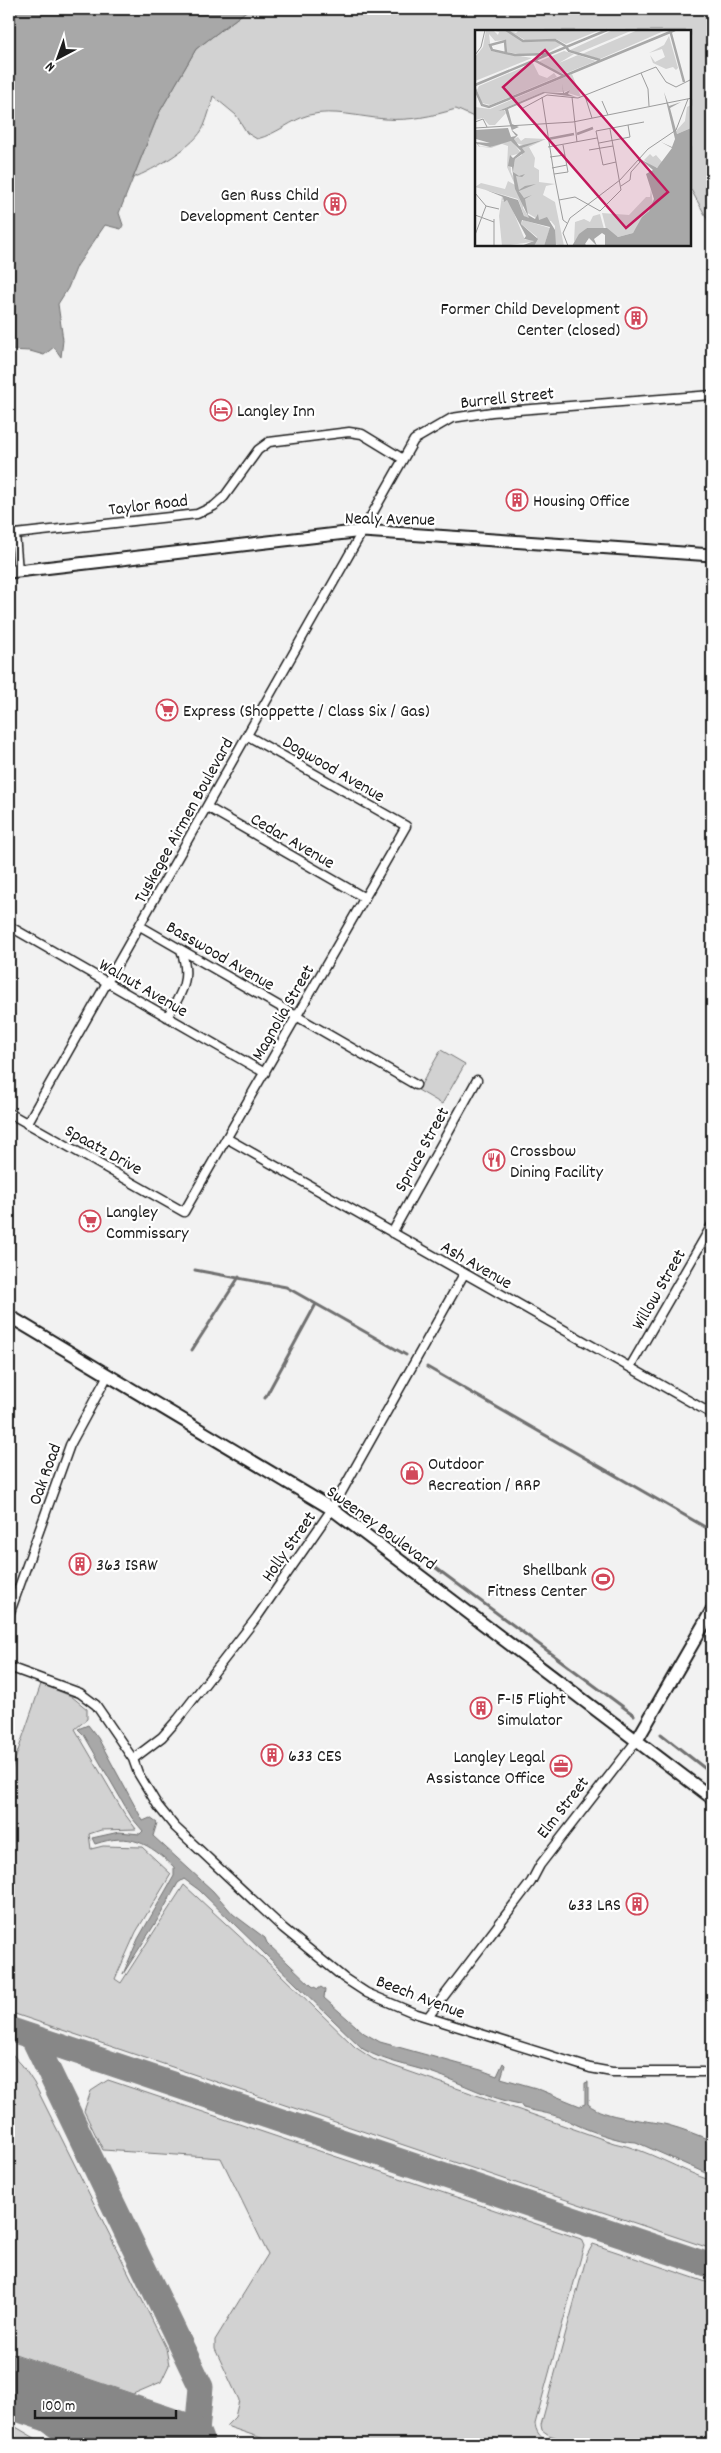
<svg xmlns="http://www.w3.org/2000/svg" width="721" height="2453" font-family="Dekko,sans-serif">
<style>
.green{fill:#d2d2d2;stroke:#777}
.water{fill:#a8a8a8;stroke:#707070}
.lines{fill:none;stroke-linecap:round;stroke-linejoin:round}
.stream{stroke:#707070;stroke-width:3}
.taxiway{stroke:#878787;stroke-width:25}
.runway{stroke:#878787;stroke-width:64}
.street-casing{stroke:#1c1c1c;stroke-width:11}
.secondary-casing{stroke:#1c1c1c;stroke-width:15}
.street{stroke:#fff;stroke-width:8}
.secondary{stroke:#fff;stroke-width:11}
.labels{text-anchor:middle;stroke-width:4.5;stroke-linejoin:round;paint-order:stroke}
.poi-label{font-size:18px;fill:#1c1c1c;stroke:#fff;text-anchor:start}
.street-label{font-size:18px;fill:#1c1c1c;stroke:#fff}
.inset-river{fill:none;stroke:#a8a8a8;stroke-width:2.5}
.inset-road{fill:none;stroke:#9c9c9c;stroke-width:1}
.view{fill:#c2185b;fill-opacity:0.15;stroke:#c2185b;stroke-width:2.5}
.inset-edge{fill:none;stroke:#1c1c1c;stroke-width:2.5}
</style>
<rect width="100%" height="100%" fill="#f2f2f2"/>
<filter id="ink" filterUnits="userSpaceOnUse"><feTurbulence type="fractalNoise" baseFrequency=".02" numOctaves="2"/><feDisplacementMap in="SourceGraphic" scale="10" xChannelSelector="R" yChannelSelector="G"/><feConvolveMatrix kernelMatrix="1 2 1 2 8 2 1 2 1" color-interpolation-filters="sRGB"/></filter>
<g filter="url(#ink)">
<path class="green" d="M249,9H712V227L690,188V31H476V118L456,109C432,116 410,121 385,119C360,117 333,109 309,115C293,119 277,134 257,139L247,133L236,115L213,96C211,106 208,116 204,126C196,146 153,170 133,178L159,113L196,49Z
M441,1050L465,1064L442,1104L418,1090Z
M41,1684L71,1696L87,1709V1719L75,1729L124,1813L136,1829L101,1830L89,1834L91,1849L103,1846L142,1847L171,1874L136,1932L115,1979L121,1983L184,1885L278,1972L355,2047L373,2059L614,2143C649,2150 679,2170 712,2181V2249L9,2012V1777Z
M9,2051L22,2065L34,2083L166,2348L169,2365L161,2382L133,2394L9,2352Z
M108,2080L581,2239L584,2246L535,2424C537,2437 544,2439 555,2444H279L226,2426L235,2417L239,2400L215,2349V2340L268,2254L221,2158L103,2150L84,2111L91,2091Z
M593,2244L712,2284V2444H576L549,2435L542,2430L541,2425L587,2255Z
M9,2423L45,2444H9Z"/>
<path class="water" d="M9,9H249L196,49L159,113L119,213L123,225L121,229L105,225L77,266L68,288L58,304L63,340L61,357L54,347L44,355L30,351L9,350Z
M88,1725L98,1738L143,1821L150,1818L157,1823L153,1836L213,1891L233,1914L265,1938L267,1943L312,1986L318,1989L321,1987L325,1990L324,1998L364,2033L380,2042L481,2070L497,2076L503,2063L505,2065L501,2078L536,2088L580,2106L585,2104V2083L588,2082V2104C605,2119 645,2119 668,2125C683,2129 698,2135 712,2141V2176L636,2142C619,2142 584,2129 569,2121C556,2114 537,2112 523,2108L520,2104C490,2099 462,2083 433,2073C409,2065 385,2062 363,2049L199,1890L184,1879L178,1883L158,1919L123,1974L138,1939L174,1876V1867C149,1843 130,1832 95,1844L92,1838L119,1832L140,1834L143,1831L132,1818L84,1735L78,1729Z"/>
<g class="lines">
<path class="stream" d="M195,1270L286,1287L406,1355
M192,1350L239,1277
M427,1367L712,1531
M265,1398L316,1304
M401,1542L634,1715
M661,1734L712,1774"/>
<path class="taxiway" d="M9,2029L712,2266
M33,2038L201,2387L196,2444
M9,2391L81,2444"/>
<path class="runway" d="M9,2386L182,2444"/>
<g class="street-casing">
<path id="street" d="M18,571L15,534L197,514L214,506L224,497L258,450L269,442L349,432L362,434L403,459
M207,807L365,898
M9,926L265,1073
M140,926L416,1085
M167,1017C183,992 191,978 181,950
M9,1113L184,1212L406,826L248,736
M27,1124L414,440L452,418L492,412L712,395
M228,1139L712,1414
M392,1233L477,1080
M630,1367L712,1225
M9,1615L70,1445L108,1375
M9,1667L80,1693L96,1705L133,1759L138,1773L158,1806L175,1827L283,1928L344,1978L367,1993L414,2013L590,2068L612,2072H703
M133,1759L162,1737L178,1719L257,1617L332,1509L464,1274
M428,2017L531,1882L540,1865L637,1740"/>
</g>
<g class="secondary-casing">
<path id="secondary" d="M9,572L363,531L712,555
M9,1316L332,1509L712,1798
M637,1740L712,1610"/>
</g>
<use href="#street" class="street"/>
<use href="#secondary" class="secondary"/>
</g>
</g>
<defs>
<g id="building-ring" transform="scale(1.125)"><circle r="9.5" fill="#fff" stroke="#d1495b" stroke-width="1.5"/><path d="M-4-6H4V6H1V3H-1V6H-4ZM-2.5-4.3h1.7v1.8h-1.7ZM.8-4.3h1.7v1.8H.8ZM-2.5-1h1.7V.8h-1.7ZM.8-1h1.7V.8H.8Z" fill="#d1495b"/></g>
<g id="hotel-ring" transform="scale(1.125)"><circle r="9.5" fill="#fff" stroke="#d1495b" stroke-width="1.5"/><path d="M-6-4.5h1.5V1H6V5H4.5V3h-9V5H-6ZM-4 0a1.8 1.8 0 1 1 3.6 0ZM.5 0V-2.5h3Q6-2.5 6 0Z" fill="#d1495b"/></g>
<g id="supermarket-ring" transform="scale(1.125)"><circle r="9.5" fill="#fff" stroke="#d1495b" stroke-width="1.5"/><path d="M-6-5.5h2.5l.6 2H6L4.5 2H-2.5L-4.4-4H-6ZM-1.5 3.2a1.3 1.3 0 1 0 .1 0ZM3 3.2a1.3 1.3 0 1 0 .1 0Z" fill="#d1495b"/></g>
<g id="restaurant-ring" transform="scale(1.125)"><circle r="9.5" fill="#fff" stroke="#d1495b" stroke-width="1.5"/><path d="M-5-6h1v4h1v-4h1v4h1v-4h1v5L-1.5 .5V6h-2V.5L-5-1ZM5-6V6H3V1.5H1.5Q1.5-4 5-6Z" fill="#d1495b"/></g>
<g id="shop-ring" transform="scale(1.125)"><circle r="9.5" fill="#fff" stroke="#d1495b" stroke-width="1.5"/><path d="M-5-2.5h2.3a2.7 3.5 0 0 1 5.4 0H5L5.5 6h-11ZM-1.5-2.5h3a1.5 2.3 0 0 0-3 0Z" fill="#d1495b"/></g>
<g id="stadium-ring" transform="scale(1.125)"><circle r="9.5" fill="#fff" stroke="#d1495b" stroke-width="1.5"/><path d="M0-5a6.5 5 0 1 0 0 10a6.5 5 0 1 0 0-10ZM-3.5-1.8h7v3.6h-7Z" fill="#d1495b"/></g>
<g id="office-ring" transform="scale(1.125)"><circle r="9.5" fill="#fff" stroke="#d1495b" stroke-width="1.5"/><path d="M-6-3h4V-5.5h4V-3h4V5H-6ZM-1-4.5V-3h2v-1.5ZM-6 0V1H6V0Z" fill="#d1495b"/></g>
</defs>
<g fill-rule="evenodd">
<use href="#building-ring" x="335" y="204"/>
<use href="#building-ring" x="636" y="318"/>
<use href="#hotel-ring" x="221" y="410"/>
<use href="#building-ring" x="517" y="500"/>
<use href="#supermarket-ring" x="167" y="710"/>
<use href="#restaurant-ring" x="494" y="1160"/>
<use href="#supermarket-ring" x="90" y="1221"/>
<use href="#shop-ring" x="412" y="1473"/>
<use href="#building-ring" x="80" y="1564"/>
<use href="#stadium-ring" x="603" y="1579"/>
<use href="#building-ring" x="481" y="1708"/>
<use href="#building-ring" x="272" y="1755"/>
<use href="#office-ring" x="561" y="1766"/>
<use href="#building-ring" x="637" y="1904"/>
</g>
<g class="labels">
<g class="poi-label">
<text x="319" y="200" text-anchor="end">Gen Russ Child<tspan x="319" dy="21">Development Center</tspan></text>
<text x="620" y="314" text-anchor="end">Former Child Development<tspan x="620" dy="21">Center (closed)</tspan></text>
<text x="237" y="416">Langley Inn</text>
<text x="533" y="506">Housing Office</text>
<text x="183" y="716">Express (Shoppette / Class Six / Gas)</text>
<text x="510" y="1156">Crossbow<tspan x="510" dy="21">Dining Facility</tspan></text>
<text x="106" y="1217">Langley<tspan x="106" dy="21">Commissary</tspan></text>
<text x="428" y="1469">Outdoor<tspan x="428" dy="21">Recreation / RRP</tspan></text>
<text x="96" y="1570">363 ISRW</text>
<text x="587" y="1575" text-anchor="end">Shellbank<tspan x="587" dy="21">Fitness Center</tspan></text>
<text x="497" y="1704">F-15 Flight<tspan x="497" dy="21">Simulator</tspan></text>
<text x="288" y="1761">633 CES</text>
<text x="545" y="1762" text-anchor="end">Langley Legal<tspan x="545" dy="21">Assistance Office</tspan></text>
<text x="621" y="1910" text-anchor="end">633 LRS</text>
</g>
<g class="street-label">
<text transform="translate(507 397) rotate(-6)" y="6">Burrell Street</text>
<text transform="translate(148 504) rotate(-7)" y="6">Taylor Road</text>
<text transform="translate(390 518) rotate(1)" y="6">Nealy Avenue</text>
<text transform="translate(334 768) rotate(30)" y="6">Dogwood Avenue</text>
<text transform="translate(183 820) rotate(-61)" y="6">Tuskegee Airmen Boulevard</text>
<text transform="translate(293 840) rotate(30)" y="6">Cedar Avenue</text>
<text transform="translate(221 955) rotate(30)" y="6">Basswood Avenue</text>
<text transform="translate(144 987) rotate(30)" y="6">Walnut Avenue</text>
<text transform="translate(282 1012) rotate(-60)" y="6">Magnolia Street</text>
<text transform="translate(104 1149) rotate(29)" y="6">Spaatz Drive</text>
<text transform="translate(421 1149) rotate(-61)" y="6">Spruce Street</text>
<text transform="translate(477 1264) rotate(30)" y="6">Ash Avenue</text>
<text transform="translate(658 1289) rotate(-60)" y="6">Willow Street</text>
<text transform="translate(44 1474) rotate(-70)" y="6">Oak Road</text>
<text transform="translate(382 1527) rotate(36)" y="6">Sweeney Boulevard</text>
<text transform="translate(288 1546) rotate(-55)" y="6">Holly Street</text>
<text transform="translate(562 1807) rotate(-52)" y="6">Elm Street</text>
<text transform="translate(421 1996) rotate(21)" y="6">Beech Avenue</text>
</g>
</g>
<g transform="translate(475 30)">
<rect width="216" height="216" fill="#f2f2f2"/>
<path d="M11,0H18L23,5L24,2L20,1L30,0L49,12L81,11L86,15L71,23L44,24L32,22L31,10L20,11L14,4L16,21L57,28L0,51V27L8,17ZM32,0L41,3L44,0H125L91,14L81,9L50,10ZM138,0H158L103,23L95,20ZM163,0H191L125,29L107,24ZM194,6L203,38L201,40L198,37L191,39L178,33L175,25L180,32L190,27L187,19L174,23L189,15ZM89,21L99,24L84,33L103,25L121,31L89,44L64,34L65,31ZM58,33L64,45L72,48L79,43L82,47L15,75L7,73L2,60L4,56ZM97,44L106,67L93,63L95,60L89,62L87,55L88,62H68L23,81L29,80L31,83L20,95H14L8,88L0,90V77L15,79ZM216,75V98L202,104L201,101L210,91L212,77ZM43,107L46,111L50,108L71,109L54,117L60,128L59,137L64,140V152L80,154L71,156L68,165L80,172L89,216L80,214V196L76,191L64,190L51,182L38,142L40,129L47,125V118L51,116L41,113L39,109ZM37,111L46,123L35,126L36,142L39,148L41,161L48,171V178L55,189L50,188L43,169L0,157L6,153L30,159L33,151L40,155L32,137L33,116L27,114L16,118L0,116L15,117L25,112ZM175,124L178,127L181,125L188,133L180,139L169,130ZM176,158L178,175L158,203L143,207L131,199L127,183L154,185L171,167H175ZM27,166L30,168L27,171L32,170L36,176L50,210H59L57,212L27,216L24,186ZM125,184L129,199L112,198L99,212L100,192L109,189L115,192L118,186ZM48,190L75,198L69,216H59L62,207L46,194Z" fill="#d2d2d2"/>
<path d="M87,54L89,63L95,60L93,64L101,67L70,63L33,79L37,94L44,97L37,100L43,105L39,109L44,116L68,110L47,118L50,122L40,129L38,142L44,146L50,144L47,147L41,146L44,160L50,156L61,154L44,161L49,168L57,165L50,169L53,185L60,189L63,184L64,190L72,187L80,200L81,216H69L75,197L47,190L46,194L63,209L59,216H46L59,211L49,209L51,206L32,170L29,172L28,167L11,160L43,170L49,186L54,188L40,159L37,137L33,136L35,125L38,128L46,121L36,111L15,117L3,114L5,117L0,112L15,113L1,109L0,100L33,98L36,107L41,106L37,101L30,80L23,81L68,62L88,63ZM189,62L194,76L206,72L195,78L202,104L216,98V216H130V205L127,203L119,209L122,216L114,208L110,214L112,216H97L104,204L112,198H132L143,207L158,203L167,187L174,181L179,169L171,144L178,140L165,129L182,138L197,118L186,112L197,117L200,109Z" fill="#a8a8a8"/>
<path class="inset-river" d="M31,0L48,11L80,10L92,17M195,0L209,52M91,17L94,21L125,30M31,23L30,11L15,15L17,20L40,25L73,24M59,30L89,46M0,55L132,0M0,59L7,75L14,77L200,0M102,104L118,98M73,109L99,104"/>
<path class="inset-road" d="M0,25L6,17L10,0M166,43L173,59L174,76M110,66L117,88M67,67L79,144L88,190L92,193M97,67L102,112M127,71L133,85M48,78L72,65L103,68L181,37L191,52L201,57L217,49M0,92L8,89L12,97M0,98L98,92L217,68M124,113L155,107L153,95M73,117L122,108M114,120L138,116M75,127L90,125M141,132L128,135L121,101L169,92M77,138L92,135M79,144L93,142L88,115M146,156L155,150L156,142L165,132L163,130M0,163L11,176L24,179M84,170L100,167L125,181L146,160L135,99M0,185L19,192M19,189V216M0,205L11,176M93,216L88,203L95,188L145,150L173,119L201,100L213,69"/>
<path class="view" d="M70,20L193,162L151,198L28,57Z"/>
<rect width="216" height="216" class="inset-edge"/>
</g>
<rect width="721" height="2453" fill="none" stroke="#fff" stroke-width="30"/>
<rect x="15" y="15" width="691" height="2423" fill="none" stroke="#1c1c1c" stroke-width="2" filter="url(#ink)"/>
<g transform="translate(58 58) rotate(221)" stroke="#ffffff" stroke-width="4" paint-order="stroke">
<path d="M0-4L9 19L0 12L-9 19Z" fill="#1c1c1c"/>
<text y="-8" font-size="14" font-weight="bold" text-anchor="middle" fill="#1c1c1c">N</text>
</g>
<path d="M35 2410v8h141v-8" fill="none" stroke="#1c1c1c" stroke-width="2.5"/>
<text x="42" y="2410" font-size="15" fill="#1c1c1c" stroke="#ffffff" stroke-width="4" paint-order="stroke">100 m</text>
</svg>
